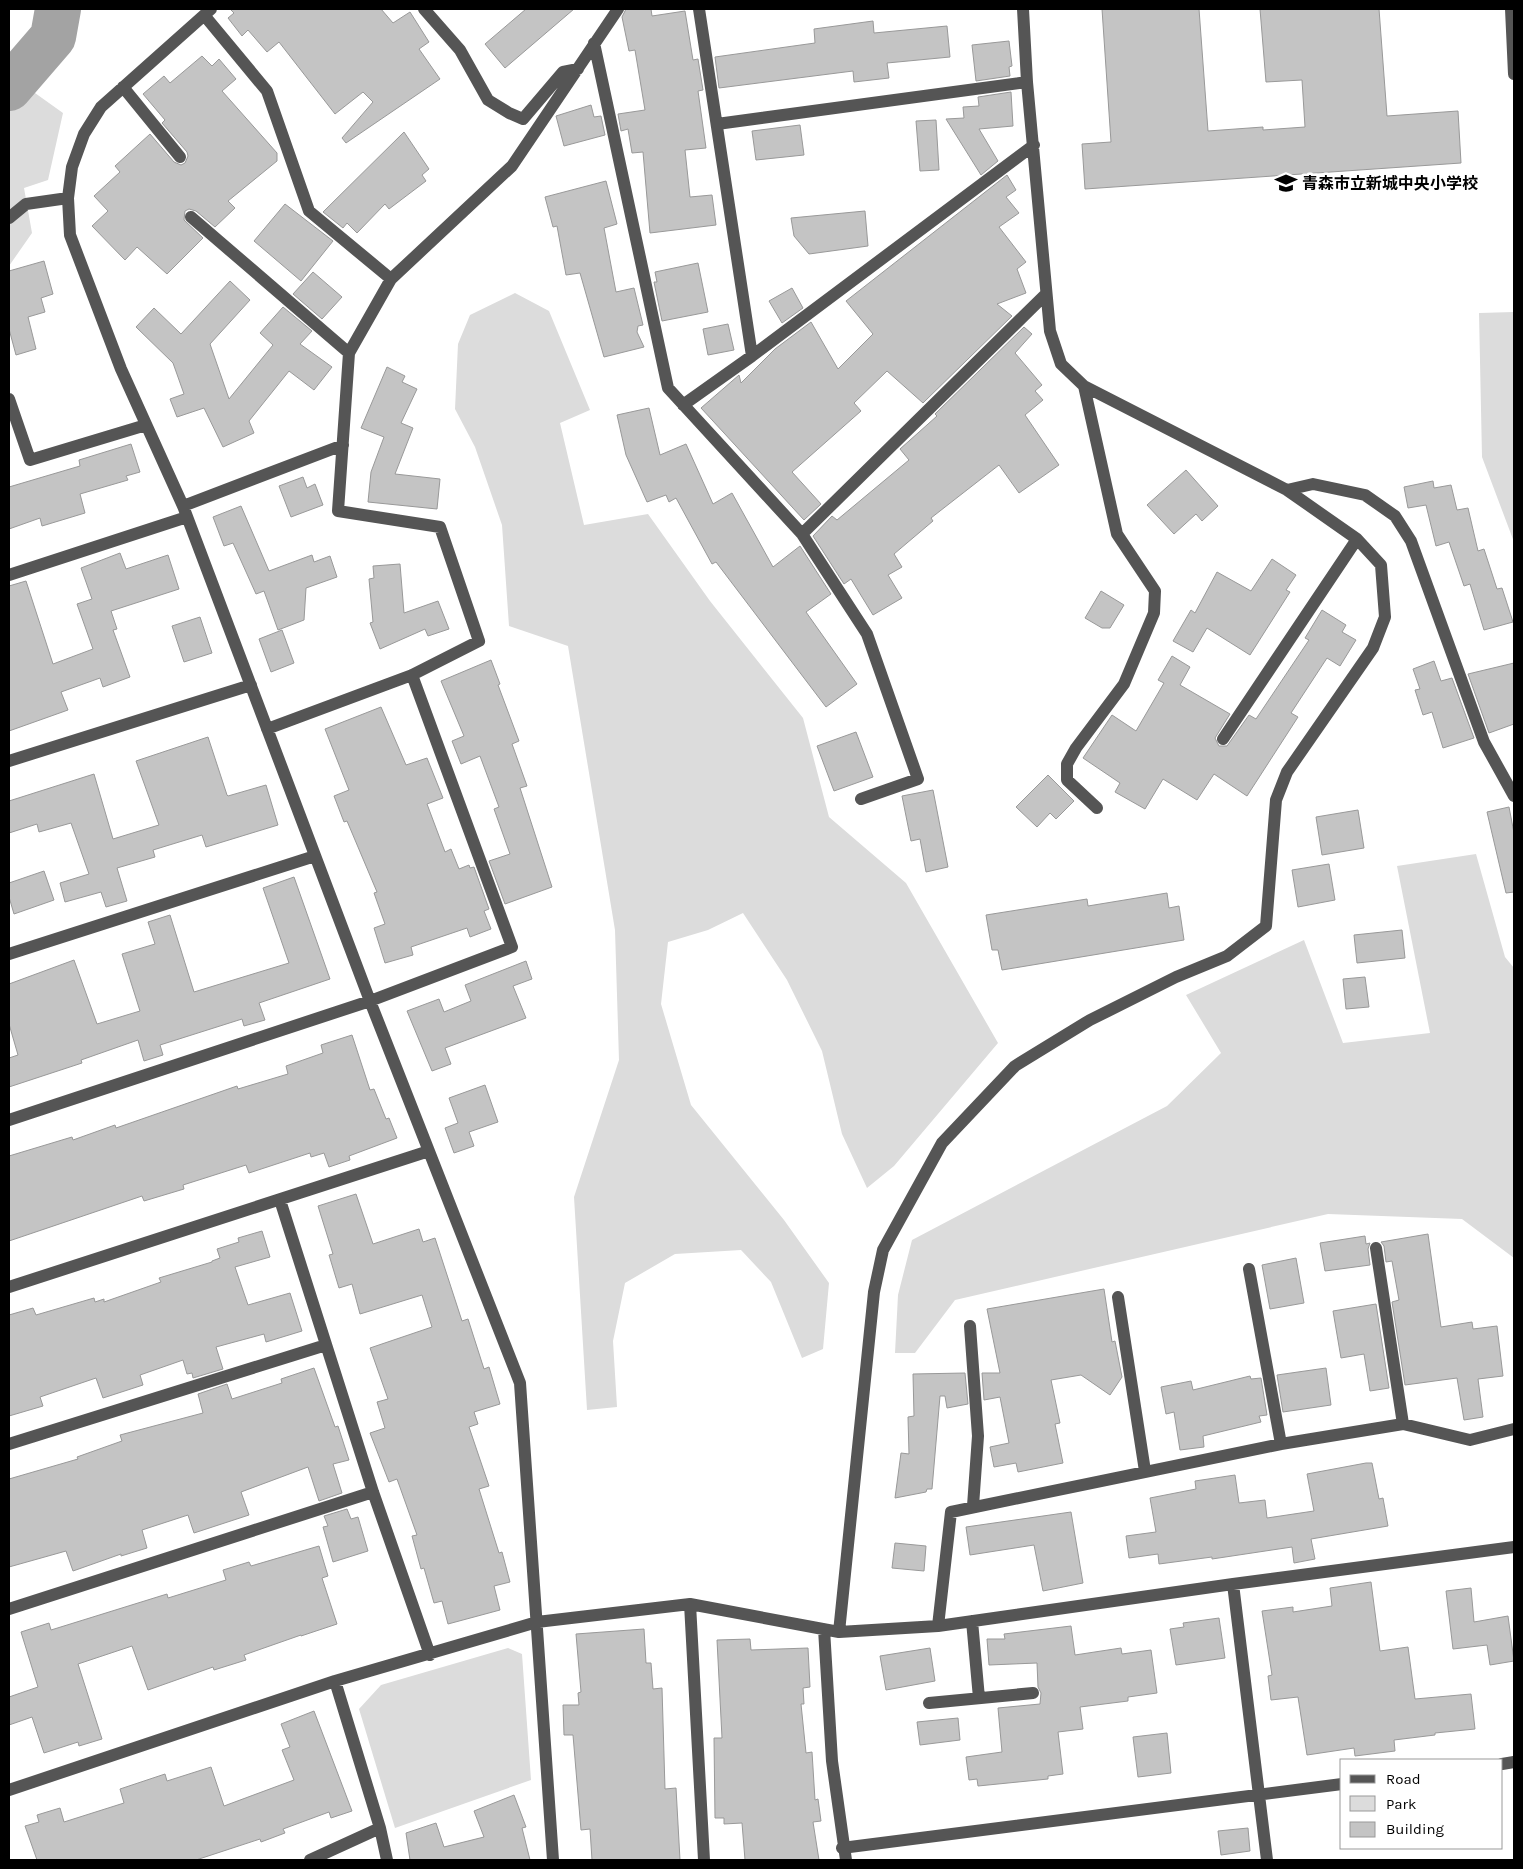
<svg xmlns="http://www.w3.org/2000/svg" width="1523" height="1869" font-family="Karla,'Noto Sans JP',sans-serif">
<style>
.green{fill:#dcdcdc}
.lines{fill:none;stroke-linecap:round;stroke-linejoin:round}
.river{stroke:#a3a3a3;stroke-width:46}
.building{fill:#c4c4c4;stroke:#999}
.minor{stroke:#555;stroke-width:12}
.labels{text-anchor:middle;stroke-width:5;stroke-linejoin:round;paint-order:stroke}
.poi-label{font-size:16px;font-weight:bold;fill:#000;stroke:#fff;text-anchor:start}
</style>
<rect width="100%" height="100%" fill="#fff"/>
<path class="green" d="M28,88L63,113L48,180L24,188L32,233L9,266V112Z
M515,293L549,311L590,410L560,423L584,525L648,514L710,601L803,718L829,817L906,883L998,1043L894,1166L867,1188L842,1134L822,1051L787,980L743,913L708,930L668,942L661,1004L691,1105L784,1220L829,1283L823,1349L802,1358L771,1282L741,1250L675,1254L625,1283L613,1341L617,1407L587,1410L574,1197L619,1060L615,930L568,646L509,626L502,525L475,447L455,409L458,344L470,315Z
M1514,312V542L1482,457L1479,313Z
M1476,854L1505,957L1514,968V1258L1462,1219L1328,1214L955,1300L915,1353H895L898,1295L912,1240L1167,1106L1221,1053L1186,995L1304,940L1343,1043L1430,1033L1397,866Z
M508,1648L522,1654L531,1780L395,1828L359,1709L381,1685Z"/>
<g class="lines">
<path class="river" d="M9,88L53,37L58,9"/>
</g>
<path class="building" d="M230,9H381L393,23L410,12L429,42L419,49L440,79L346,143L342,138L373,102L363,92L335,114L279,42L267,52L248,30L242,36L228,18L234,13Z
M526,9H574L505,68L485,44Z
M626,9H651L652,16L685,11L693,60L698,59L703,90L698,91L706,148L685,150L690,197L712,195L716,225L650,233L643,152L632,153L628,129L621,131L618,114L645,110L635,50L629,51L622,17Z
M1102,9H1199L1208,131L1263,127V130L1305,127L1302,80L1266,82L1260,9H1379L1387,116L1458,111L1461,163L1085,189L1082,144L1111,142Z
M873,21L874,33L947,26L950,57L887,63L889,78L854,82L853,71L719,88L715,57L815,43L814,29Z
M1009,41L1012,66L1009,67L1010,76L976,81L972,45Z
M202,56L212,66L219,59L236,79L222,91L277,153V161L228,201L235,208L215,227L196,211L189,209L185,211L184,220L203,238L167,274L137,247L125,260L92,226L108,211L94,196L120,172L115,166L150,134L174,162L181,165L185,163L188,156L187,152L162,123L165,120L143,94L164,76L170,83Z
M1011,92L1013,126L979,129L998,161L981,175L946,119L964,118L963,107L979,106L978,97Z
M591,105L594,117L601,116L605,135L564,146L556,116Z
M936,120L939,170L920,171L916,121Z
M800,125L804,155L756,160L752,131Z
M404,132L429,169L422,175L426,181L389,209L385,204L357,233L347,223L343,228L323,212Z
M1007,175L1016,190L1006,197L1019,213L999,227L1026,262L1017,269L1026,293L997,304L1012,316L923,403L887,371L854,403L861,411L792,472L821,504L804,520L701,408L739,375L741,383L775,349L811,322L838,369L873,334L846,301Z
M606,181L617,224L604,228L616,292L634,288L643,325L638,326L637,332L644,347L604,357L580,273L566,275L557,226L553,227L545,197Z
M285,204L333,241L301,281L254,241Z
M865,211L868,246L809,254L794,236L791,218Z
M44,261L53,294L41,298L45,312L28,317L36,349L16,355L9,329V271Z
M698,263L708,312L662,321L655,287L654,282H657L655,272Z
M313,272L342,297L322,319L293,294Z
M230,281L250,300L210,344L229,399L273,345L260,333L283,307L312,331L300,344L332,367L314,390L289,371L249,421L254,433L223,447L204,408L177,417L170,399L184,394L173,363L136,327L154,308L181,334Z
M792,288L803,308L782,323L769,301Z
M728,324L734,350L708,355L703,329Z
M1024,327L1032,334L1015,353L1042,385L1035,391L1043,400L1025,415L1059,465L1019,493L999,465L931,518L933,521L894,554L902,567L888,575L902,598L873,615L851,579L844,584L813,536L832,516L837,520L909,460L900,449L937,416L935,414Z
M387,367L405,376L402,382L417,389L401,423L413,428L395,474L440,479L437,509L368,502L371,472L384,437L361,428Z
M649,408L660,455L686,444L713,504L732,493L773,567L800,546L831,594L806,612L857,684L826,707L716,562L712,564L676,498L669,502L666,495L647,502L626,455L617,415Z
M131,444L140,472L126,476L128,480L80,494L85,513L42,526L40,518L9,529V487L80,466L79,460Z
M1186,470L1218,506L1202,521L1196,514L1174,534L1147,505Z
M303,477L307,488L315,484L323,505L291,517L279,486Z
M1433,481L1434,488L1451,485L1457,510L1468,508L1478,551L1484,549L1497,589L1502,588L1513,622L1484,630L1470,584L1464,586L1449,542L1436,546L1426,505L1408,508L1404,487Z
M241,506L269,571L312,555L314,562L330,556L337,577L306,588L304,620L278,630L264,591L256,594L233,543L224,546L213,517Z
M120,553L126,569L168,555L179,589L111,611L117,629L113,630L130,677L103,687L100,678L61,692L68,710L9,731V586L26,581L53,664L93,649L77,604L92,599L81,568Z
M1272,559L1296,575L1286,590L1290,592L1250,655L1207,628L1193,652L1173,641L1191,610L1195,613L1217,572L1251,591Z
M400,564L404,613L438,601L449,629L428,636L425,629L380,649L370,623L373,622L369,579L374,578L373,566Z
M1101,591L1124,605L1110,628H1102L1085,618Z
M1322,610L1346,625L1342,632L1356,640L1340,666L1327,658L1291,713L1298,717L1247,796L1214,774L1197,800L1163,779L1145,809L1115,792L1120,783L1083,758L1112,715L1136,731L1164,683L1158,680L1172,656L1190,667L1180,685L1230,714L1215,738L1219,746H1227L1249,715L1256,719L1309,640L1305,638Z
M200,617L212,653L184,662L172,626Z
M282,630L294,663L271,672L259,639Z
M491,660L500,684L498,685L519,741L512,744L527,786L520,788L552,887L505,904L489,861L510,854L494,809L499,807L480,756L461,764L452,741L464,736L441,681Z
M1434,661L1441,681L1452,678L1474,738L1443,748L1432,712L1423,715L1415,690L1420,689L1413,669Z
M1514,663V724L1489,733L1468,674Z
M381,707L406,765L427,758L443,798L427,804L445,852L451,849L459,869L469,865L470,868L474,867L489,909L484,911L491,929L470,937L467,928L411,947L413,955L385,963L374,928L385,924L374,893L377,892L347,821L344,822L334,796L349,790L325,729Z
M856,732L873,777L834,791L817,746Z
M208,737L227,795L228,796L266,785L278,825L206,847L202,835L153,850L155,857L117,868L127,901L106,907L101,892L65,902L60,883L89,874L71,823L39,832L37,824L9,833V801L94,774L113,839L159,825L136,761Z
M1048,775L1074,801L1056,819L1050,813L1037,827L1016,807Z
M933,790L948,867L926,872L920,839L911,841L902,796Z
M1509,807L1514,833V892L1506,893L1487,812Z
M1358,810L1364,848L1322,855L1316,817Z
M1329,864L1335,900L1298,907L1292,870Z
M44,871L54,900L14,914L9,897V883Z
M294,877L330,979L259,1003L265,1020L244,1026L242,1019L160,1045L163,1055L144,1061L138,1040L81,1060L82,1063L9,1087V1058L18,1055L9,1024V984L74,960L97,1024L140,1011L122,954L155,944L148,922L170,915L194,992L289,963L263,888Z
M1167,893L1169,908L1179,906L1184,940L1002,970L998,950H992L986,915L1087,899L1088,906Z
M1402,930L1405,958L1357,963L1354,935Z
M526,961L532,979L513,986L526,1018L445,1048L451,1064L432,1071L407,1011L439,999L444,1012L471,1001L465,985Z
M1365,977L1369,1007L1346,1009L1343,979Z
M352,1035L370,1090L374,1089L386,1119L389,1118L397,1138L349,1156L350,1160L329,1167L324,1153L311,1157L310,1153L249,1173L246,1165L183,1185L184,1189L144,1201L142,1196L9,1241V1156L72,1137L73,1140L115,1125L116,1128L237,1086L238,1089L288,1074L286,1066L323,1053L321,1045Z
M485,1085L498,1122L469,1132L474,1146L454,1153L445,1128L458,1123L449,1098Z
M356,1194L373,1244L419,1229L423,1242L435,1238L462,1321L468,1319L484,1369L489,1367L500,1404L474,1412L478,1424L469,1427L489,1486L479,1489L499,1553L502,1552L510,1582L494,1586L500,1610L448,1624L442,1601L434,1603L424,1568L421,1569L412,1536L417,1535L397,1479L389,1482L370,1433L385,1428L377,1402L388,1399L370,1348L432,1327L422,1295L360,1314L352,1284L339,1288L329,1255L333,1254L318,1206Z
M262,1231L270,1257L235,1267L248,1305L290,1293L302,1331L266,1342L264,1334L216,1347L223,1369L193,1378L192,1373L187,1374L183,1360L140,1375L143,1385L103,1398L96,1378L40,1397L43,1406L9,1416V1315L33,1308L36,1315L94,1298L95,1302L104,1299V1302L161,1282L159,1278L212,1262V1261L220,1258L217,1249L239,1242L238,1238Z
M1428,1234L1441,1327L1472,1322L1473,1329L1497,1326L1503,1376L1478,1379L1483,1417L1464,1420L1457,1378L1405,1385L1392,1302L1399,1300L1392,1261L1386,1262L1384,1246L1381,1242Z
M1365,1236L1366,1244L1370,1243L1368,1249L1370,1265L1325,1271L1320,1243Z
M1296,1258L1304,1303L1270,1309L1262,1265Z
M1104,1289L1112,1342L1115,1341L1122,1377L1110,1395L1081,1375L1051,1380L1060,1423L1055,1424L1063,1463L1018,1472L1016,1463L994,1467L990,1447L1009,1443L1000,1397L984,1400L982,1373H1000L987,1309Z
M1376,1304L1389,1388L1370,1391L1364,1354L1341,1358L1333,1311Z
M314,1368L335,1427L338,1426L349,1460L333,1464L342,1493L319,1501L308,1467L241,1492L249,1515L194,1533L188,1515L142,1530L147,1548L121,1556V1554L73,1571L66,1551L9,1567V1479L78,1459L77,1457L122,1441L120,1435L203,1413L198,1394L227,1384L232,1399L282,1383L281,1379Z
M1326,1368L1331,1405L1283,1412L1277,1375Z
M965,1373L968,1404L947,1408L945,1396H940L932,1489H927L926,1492L895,1498L901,1453L909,1454L908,1417L914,1416L913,1374Z
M1250,1376L1251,1379L1261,1378L1267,1415L1259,1416L1261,1422L1203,1436L1204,1447L1180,1450L1174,1412L1166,1414L1161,1387L1191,1381L1193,1390Z
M1366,1463H1372L1379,1499L1383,1498L1388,1526L1311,1539L1315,1559L1294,1563L1292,1547L1212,1559V1557L1159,1564L1158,1554L1129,1558L1126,1536L1156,1532L1150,1498L1196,1489L1195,1481L1235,1475L1239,1503L1265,1500L1267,1518L1314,1511L1307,1474Z
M347,1509L351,1519L358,1517L368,1551L333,1562L323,1527L328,1526L324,1516Z
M1071,1512L1083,1583L1043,1591L1034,1545L970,1555L966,1527Z
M895,1543L926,1546L924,1571L892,1568Z
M319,1546L328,1576L322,1578L337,1624L301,1636V1635L244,1655L246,1660L214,1670L213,1667L148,1690L132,1646L78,1664L102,1739L79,1746L78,1742L44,1753L32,1717L9,1725V1697L38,1687L21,1632L49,1623L51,1630L167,1594L168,1598L226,1580L223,1570L249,1562L251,1566Z
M1371,1582L1380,1651L1408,1647L1415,1699L1471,1694L1475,1729L1435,1733V1735L1394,1740L1395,1751L1355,1756L1354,1748L1307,1755L1298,1697L1271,1700L1268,1676L1272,1675L1262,1611L1293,1607V1612L1332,1606L1330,1588Z
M1471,1588L1474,1622L1508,1616L1514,1661L1490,1665L1487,1645L1453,1649L1446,1591Z
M1219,1618L1225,1658L1176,1665L1170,1629L1184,1627L1183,1623Z
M1071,1626L1075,1655L1121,1648L1122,1654L1151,1650L1157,1693L1128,1697V1701L1080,1707L1083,1729L1058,1732L1063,1774L1048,1776V1779L978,1786L977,1779L969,1780L966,1757L1002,1752L998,1708L1040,1704L1041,1693L1038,1687L1037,1663L989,1665L987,1639H1005L1004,1634Z
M644,1629L646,1663H651L653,1689L662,1688L665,1789L676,1788L680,1860H592L590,1829L581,1830L573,1735H564L563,1705H579L578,1693L581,1692L576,1634Z
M750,1639L751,1650L808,1648L810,1687L803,1688L804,1704H801L806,1753L812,1752L815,1800L818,1799L821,1821L813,1822L819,1860H745L742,1823L724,1824V1818H715L714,1738H722L717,1640Z
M930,1648L935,1681L886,1690L880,1656Z
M314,1711L352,1811L331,1818L329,1812L283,1829L285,1833L261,1842L260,1839L196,1860H37L25,1826L39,1822L37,1815L60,1808L64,1822L124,1803L120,1789L165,1774L167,1781L211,1767L224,1806L294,1780L282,1750L290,1747L281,1724Z
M958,1718L960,1740L920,1745L917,1722Z
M1167,1733L1171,1773L1138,1777L1133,1737Z
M514,1795L526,1827L522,1828L530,1860H410L406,1833L436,1823L444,1847L484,1837L474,1811Z
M1248,1828L1250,1851L1221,1855L1218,1831Z"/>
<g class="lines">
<path class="minor" d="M211,9L101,107L84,134L72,167L68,198L70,235L121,369L183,506L370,1001L520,1383L553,1860
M424,9L460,50L488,100L509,113L523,119L563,72L578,69
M699,9L752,356
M1511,9L1514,74
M204,15L267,91L309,211L391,279
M594,43L668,388L802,534L1046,294
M123,87L180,157
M717,124L1027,82
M191,217L349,353
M9,218L26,204L68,198
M1084,386L1117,534L1155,591L1154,613L1124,684L1076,748L1067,764V780L1097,808
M9,399L30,460L146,425
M683,405L752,356L1034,145
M1287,490L1313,484L1365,495L1395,516L1411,541L1484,742L1514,796
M183,506L343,445
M802,534L867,634L918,779L861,799
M9,575L187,517
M267,729L412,675L479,641L440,527L338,511L349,353L391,279L512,166L618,9
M1223,739L1357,539
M9,761L251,685
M9,954L315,856
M9,1120L370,1001L512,947L412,675
M280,1200L373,1492L430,1655
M1376,1248L1403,1424
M1249,1269L1281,1444
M9,1287L429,1151
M1118,1297L1145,1471
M970,1326L978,1436L973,1506
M9,1444L326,1345
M1233,1584L1267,1860
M690,1604L704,1860
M9,1609L373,1492
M972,1621L979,1698
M938,1626L951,1512L1281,1444L1403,1424L1470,1440L1514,1429
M824,1629L832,1761L846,1860
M839,1632L874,1292L883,1250L942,1143L1015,1066L1090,1020L1176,977L1227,956L1266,926L1276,800L1287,772L1373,648L1385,617L1381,565L1357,539L1287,490L1084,386L1061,364L1050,331L1027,82L1023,9
M335,1681L380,1828L387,1860
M929,1703L1033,1693
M1502,1764L1514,1762
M9,1790L335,1681L537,1622L690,1604L839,1632L938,1626L1233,1584L1514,1547
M842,1848L1342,1784
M310,1860L380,1828"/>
</g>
<defs>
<g id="school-bare" transform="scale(1.725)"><path d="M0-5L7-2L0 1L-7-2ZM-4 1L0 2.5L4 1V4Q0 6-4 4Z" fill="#000" stroke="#fff" stroke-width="2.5" paint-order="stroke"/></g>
</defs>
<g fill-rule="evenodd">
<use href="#school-bare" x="1286" y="183"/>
</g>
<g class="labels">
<g class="poi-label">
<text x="1302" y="189">青森市立新城中央小学校</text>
</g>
</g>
<rect width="1523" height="1869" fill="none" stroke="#000000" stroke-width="20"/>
<rect x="1340" y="1759" width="162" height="90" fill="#ffffff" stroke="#999999"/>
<rect x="1350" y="1775" width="25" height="8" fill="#555555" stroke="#999999"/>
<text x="1386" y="1784" font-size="15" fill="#000000">Road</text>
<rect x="1350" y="1796" width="25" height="15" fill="#dcdcdc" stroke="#999999"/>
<text x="1386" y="1809" font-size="15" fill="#000000">Park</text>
<rect x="1350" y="1822" width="25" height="15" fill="#c4c4c4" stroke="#999999"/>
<text x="1386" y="1834" font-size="15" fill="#000000">Building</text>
</svg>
